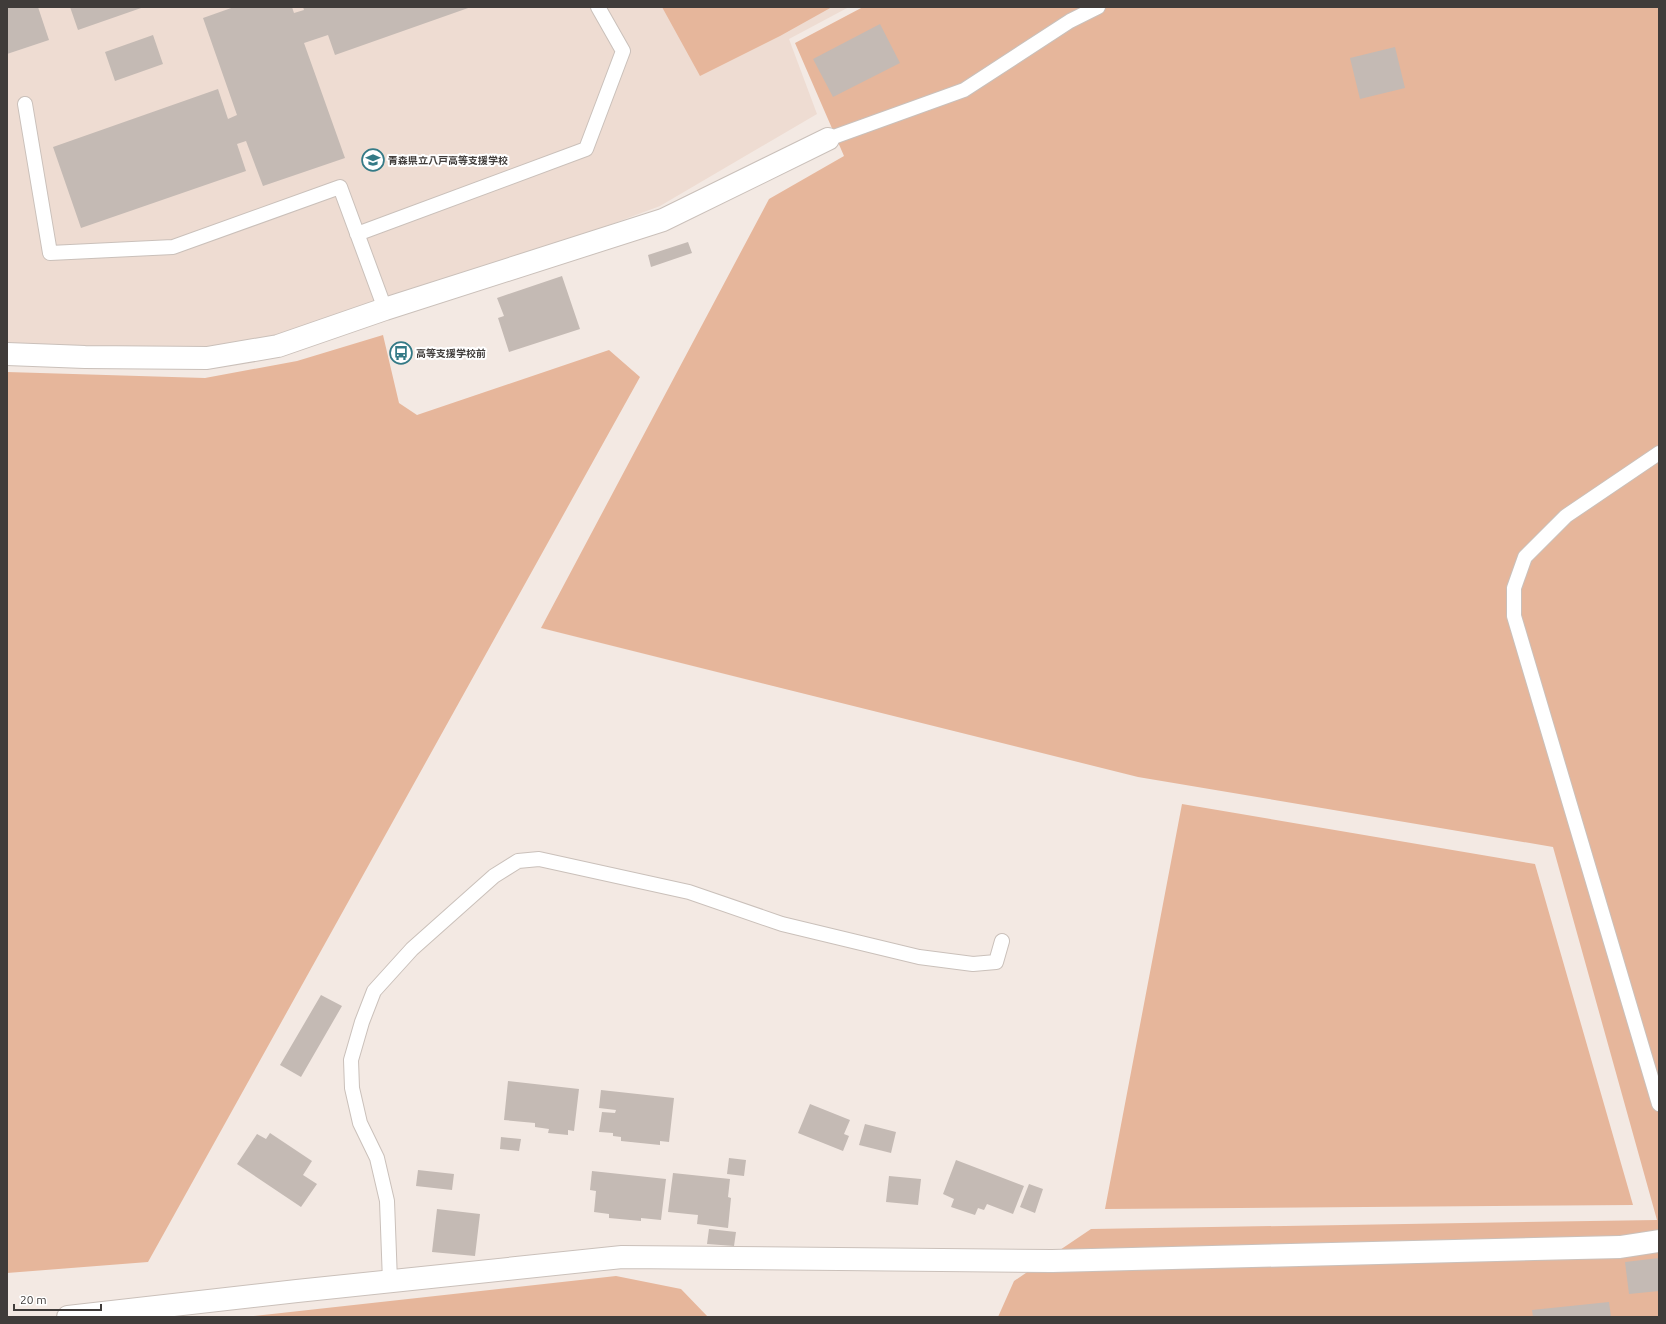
<svg xmlns="http://www.w3.org/2000/svg" width="1666" height="1324" font-family="Ubuntu,'Noto Sans JP',sans-serif">
<style>
.built{fill:#eedcd2}
.green{fill:#e6b69b}
.building{fill:#c4bab4}
.lines{fill:none;stroke-linecap:round;stroke-linejoin:round}
.lane-casing{stroke:#cac0ba;stroke-width:16}
.street-casing{stroke:#cac0ba;stroke-width:24}
.lane{stroke:#fff;stroke-width:14}
.street{stroke:#fff;stroke-width:22}
.labels{text-anchor:middle;stroke-width:4;stroke-linejoin:round;paint-order:stroke}
.poi-label{font-size:10px;font-weight:bold;fill:#403c3a;stroke:#fff;text-anchor:start}
</style>
<rect width="100%" height="100%" fill="#f3e9e3"/>
<path class="built" d="M7,7H849L789,39L817,114L660,206L385,309L278,346L7,354Z"/>
<path class="green" d="M662,7H832L780,36L700,76Z
M863,7H1659V1317H998L1014,1281L1091,1229L1657,1220L1553,847L1138,777L541,628L769,199L844,156L795,43Z
M383,335L399,403L417,415L609,350L640,377L148,1262L7,1273V372L205,378L297,361Z
M1182,804L1535,864L1633,1205L1105,1209Z
M616,1276L681,1289L708,1317H244Z"/>
<path class="building" d="M7,7H38L49,40L7,54Z
M70,7H144L78,30Z
M234,7H292L294,13L304,10L303,7H471L335,55L328,35L304,43L345,158L263,186L246,141L237,144L246,171L81,228L53,147L218,89L228,119L237,115L203,18Z
M880,24L900,63L833,97L813,59Z
M153,35L163,64L115,81L105,52Z
M1395,47L1405,88L1360,99L1350,58Z
M688,242L692,253L651,267L648,255Z
M562,276L580,329L509,352L498,318L504,316L497,298Z
M321,995L342,1006L301,1077L280,1065Z
M508,1081L579,1089L574,1131L568,1130V1135L548,1133L549,1129L535,1127V1123L504,1120Z
M601,1090L674,1098L669,1142L660,1141V1145L621,1141V1137L613,1136V1133L599,1132L602,1112L615,1113L616,1110L599,1108Z
M810,1104L850,1120L844,1134L849,1136L843,1151L798,1133Z
M865,1124L896,1132L891,1153L859,1145Z
M270,1133L312,1161L303,1175L317,1184L301,1207L237,1164L257,1134L266,1139Z
M501,1137L521,1139L519,1151L500,1149Z
M729,1158L746,1160L744,1176L727,1174Z
M956,1160L1024,1186L1013,1214L987,1204L984,1210L978,1208L975,1215L951,1207L954,1199L943,1194Z
M418,1170L454,1174L452,1190L416,1186Z
M592,1171L666,1179L661,1220L641,1218V1221L609,1218V1214L594,1212L596,1191L590,1190Z
M673,1173L730,1179L728,1197L731,1198L728,1228L697,1224L698,1215L668,1212Z
M889,1176L921,1179L918,1205L886,1202Z
M1029,1184L1043,1189L1035,1213L1020,1207Z
M437,1209L480,1214L475,1256L432,1252Z
M709,1229L736,1232L734,1246L707,1244Z
M1659,1258V1291L1629,1294L1625,1262Z
M1609,1302L1611,1317H1533L1532,1310Z"/>
<g class="lines">
<g class="lane-casing">
<path id="lane" d="M25,104L50,253L173,247L340,187L385,309
M828,139L964,90L1070,21L1098,7
M357,234L586,149L623,51L598,7
M1659,453L1566,516L1525,557L1514,588V616L1659,1104
M390,1281L387,1201L377,1158L360,1123L352,1088L351,1060L362,1022L374,991L412,949L494,876L518,861L539,859L689,892L782,924L919,957L973,964L996,962L1002,941"/>
</g>
<g class="street-casing">
<path id="street" d="M7,354L85,357L207,358L278,346L385,309L663,220L828,139
M68,1317L297,1291L622,1257L1052,1261L1620,1247L1659,1241"/>
</g>
<use href="#lane" class="lane"/>
<use href="#street" class="street"/>
</g>
<defs>
<g id="school-ring" transform="scale(1.15)"><circle r="9.5" fill="#fff" stroke="#347a86" stroke-width="1.5"/><path d="M0-5L7-2L0 1L-7-2ZM-4 1L0 2.5L4 1V4Q0 6-4 4Z" fill="#347a86"/></g>
<g id="bus-ring" transform="scale(1.15)"><circle r="9.5" fill="#fff" stroke="#347a86" stroke-width="1.5"/><path d="M-5-6H5V4H4V6H2V4H-2V6H-4V4H-5ZM-3.5-4V0h7V-4ZM-3.5 1.2v1.5H-2V1.2ZM2 1.2v1.5H3.5V1.2Z" fill="#347a86"/></g>
</defs>
<g fill-rule="evenodd">
<use href="#school-ring" x="373" y="160"/>
<use href="#bus-ring" x="401" y="353"/>
</g>
<g class="labels">
<g class="poi-label">
<text x="388" y="164">青森県立八戸高等支援学校</text>
<text x="416" y="357">高等支援学校前</text>
</g>
</g>
<rect width="1666" height="1324" fill="none" stroke="#403c3a" stroke-width="16"/>
<path d="M14 1304v6h87v-6" fill="none" stroke="#403c3a" stroke-width="2"/>
<text x="20" y="1304" font-size="12" fill="#403c3a" stroke="#ffffff" stroke-width="3" paint-order="stroke">20 m</text>
</svg>
